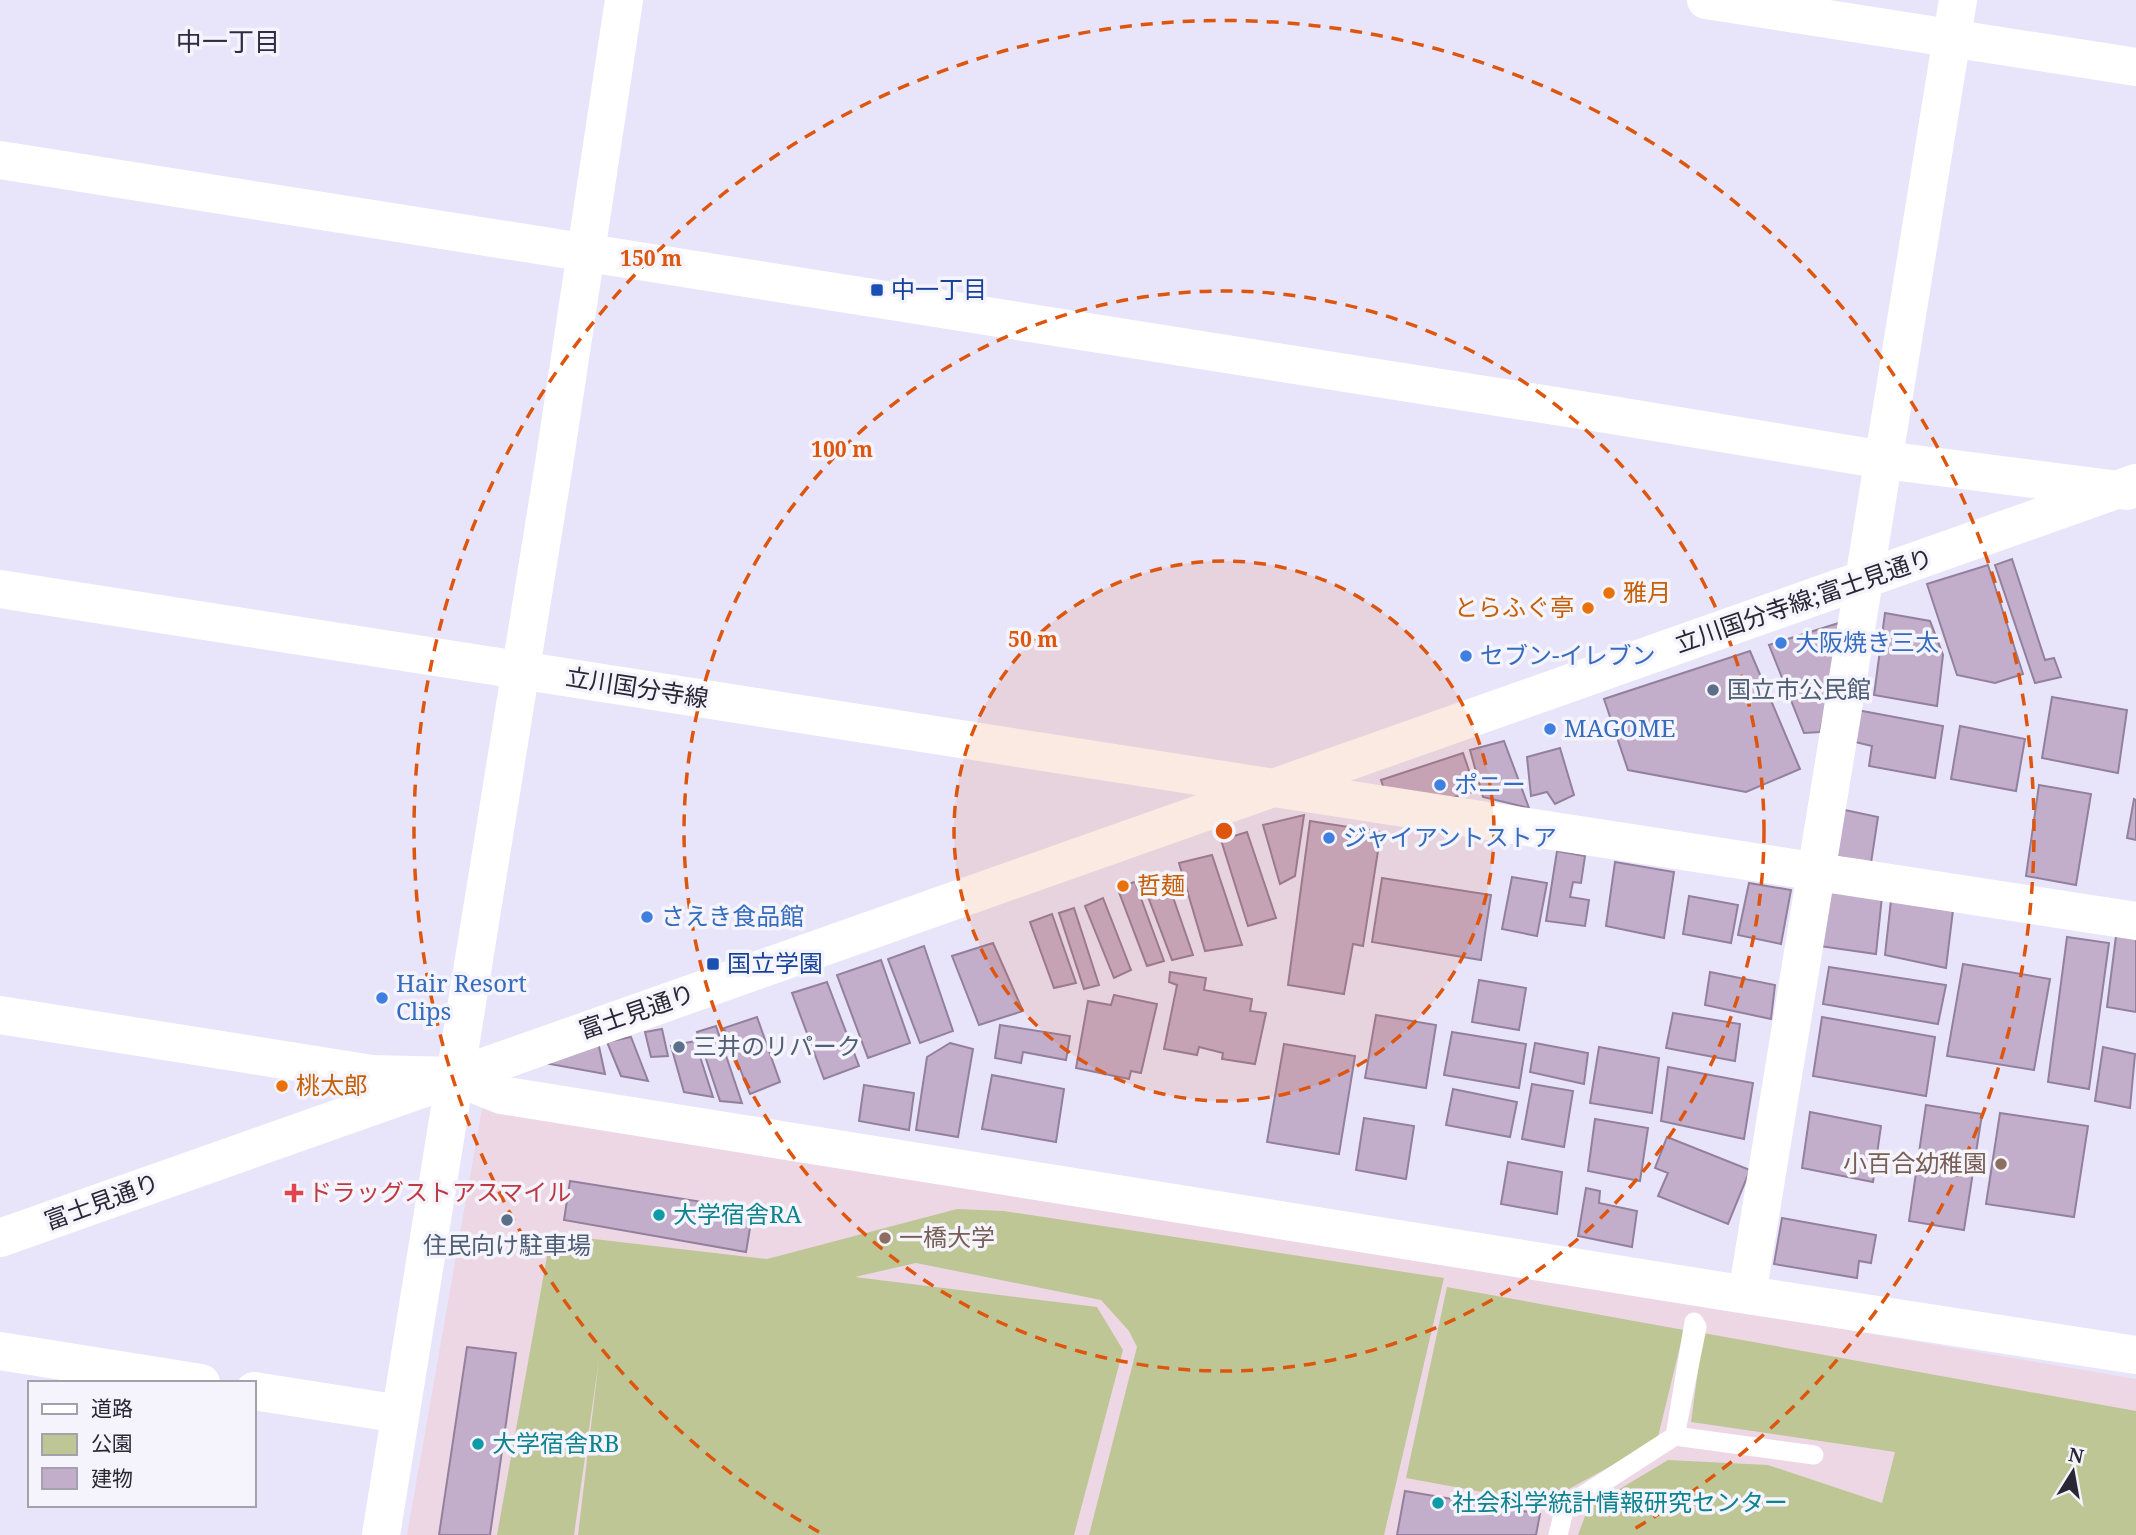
<svg xmlns="http://www.w3.org/2000/svg" width="2136" height="1535" font-family="'Noto Serif','Noto Sans JP',serif">
<style>
.education{fill:#edd7e5}
.green{fill:#bfc696}
.building{fill:#c2aecb;stroke:#93809c;stroke-width:2}
.lines{fill:none;stroke-linecap:round;stroke-linejoin:round}
.lane{stroke:#fff;stroke-width:19}
.street{stroke:#fff;stroke-width:38}
.secondary{stroke:#fff;stroke-width:38}
.ring{fill:none;stroke:#de560e;stroke-width:3.5;stroke-dasharray:12 9}
.transit-dot{fill:#1a4fb4;stroke:#f5f4fc;stroke-width:2.5}
.food-dot{fill:#e8710a;stroke:#f5f4fc;stroke-width:2.5}
.shop-dot{fill:#3f7fe0;stroke:#f5f4fc;stroke-width:2.5}
.service-dot{fill:#5c6f8a;stroke:#f5f4fc;stroke-width:2.5}
.education-dot{fill:#8d6e63;stroke:#f5f4fc;stroke-width:2.5}
.health-dot{fill:#e0444e;stroke:#f5f4fc;stroke-width:2.5}
.culture-dot{fill:#0f9aa8;stroke:#f5f4fc;stroke-width:2.5}
.labels{text-anchor:middle;stroke-width:7;stroke-linejoin:round;paint-order:stroke}
.transit-label{font-size:24px;fill:#164399;stroke:#f5f4fc;text-anchor:start}
.food-label{font-size:24px;fill:#c56008;stroke:#f5f4fc;text-anchor:start}
.street-label{font-size:24px;fill:#292734;stroke:#f5f4fc}
.shop-label{font-size:24px;fill:#366cbe;stroke:#f5f4fc;text-anchor:start}
.service-label{font-size:24px;fill:#4e5e75;stroke:#f5f4fc;text-anchor:start}
.education-label{font-size:24px;fill:#785e54;stroke:#f5f4fc;text-anchor:end}
.health-label{font-size:24px;fill:#be3a42;stroke:#f5f4fc;text-anchor:start}
.culture-label{font-size:24px;fill:#0d838f;stroke:#f5f4fc;text-anchor:start}
.neighbourhood-label{font-size:26px;fill:#302b46;stroke:#f5f4fc}
.centre{fill:#de560e;stroke:#f5f4fc;stroke-width:3.5}
.ring-label{font-size:21px;text-anchor:middle;font-weight:bold;fill:#de560e;stroke:#f5f4fc;stroke-width:7;stroke-linejoin:round;paint-order:stroke}
</style>
<rect width="100%" height="100%" fill="#e8e5fa"/>
<path class="education" d="M484,1097L2136,1379V1535H407Z"/>
<path class="green" d="M957,1209L1004,1211L1444,1278L1384,1535H1089L1137,1347L1129,1331L1101,1300L916,1263L855,1277L1097,1307L1123,1350L1074,1535H578L599,1359L574,1535H497L551,1234L767,1259Z
M1447,1287L1684,1330L1657,1441L1543,1503L1406,1478Z
M1703,1333L2136,1411V1535H1578L1588,1508L1668,1460L1768,1465L1882,1503L1895,1452L1691,1422Z"/>
<path class="building" d="M2012,559L2045,660L2054,658L2061,677L2035,683L1995,565Z
M1988,565L2023,674L1995,683L1957,675L1927,584Z
M1885,613L1930,621L1943,655L1937,706L1874,695Z
M1845,621L1820,732L1804,733L1769,645Z
M1750,651L1800,769L1746,792L1628,770L1604,699Z
M2052,697L2127,710L2118,773L2042,758Z
M1857,710L1943,726L1935,778L1869,766L1872,746L1851,741Z
M1960,726L2025,739L2016,791L1951,779Z
M1504,741L1529,808L1483,797L1470,750Z
M1560,748L1574,795L1555,804L1547,792L1531,796L1527,757Z
M1463,753L1476,791L1444,800L1384,789L1381,780Z
M2039,785L2091,794L2076,885L2026,876Z
M2134,799L2136,800V840L2127,838Z
M1840,809L1878,817L1871,863L1835,856Z
M1304,815L1295,876L1280,884L1263,825Z
M1310,821L1381,832L1363,946L1353,944L1344,994L1288,985Z
M1247,832L1276,918L1248,926L1221,840Z
M1557,851L1585,856L1581,883L1573,882L1570,897L1589,900L1585,926L1546,921Z
M1212,855L1242,945L1205,951L1179,863Z
M1615,862L1674,872L1664,938L1606,926Z
M1166,877L1193,955L1172,960L1144,886Z
M1512,877L1547,883L1537,936L1502,929Z
M1382,878L1491,895L1481,960L1372,942Z
M1135,882L1164,961L1147,966L1117,887Z
M1749,883L1791,890L1781,944L1738,935Z
M1826,888L1882,896L1876,954L1819,946Z
M1689,896L1738,905L1731,943L1683,934Z
M1103,898L1131,970L1114,978L1085,906Z
M1891,900L1953,910L1946,968L1885,955Z
M1074,908L1099,985L1084,989L1059,913Z
M1052,914L1076,983L1054,988L1030,922Z
M2116,936L2136,939V1012L2107,1007Z
M2067,937L2109,943L2089,1089L2048,1082Z
M993,943L1023,1011L979,1025L952,956Z
M924,946L953,1031L920,1043L888,959Z
M881,960L910,1043L868,1058L837,975Z
M1963,964L2050,979L2034,1070L1947,1056Z
M1829,967L1946,985L1938,1024L1823,1004Z
M1170,972L1206,978L1204,990L1252,999L1250,1011L1266,1013L1255,1064L1222,1059L1223,1053L1199,1047L1197,1055L1164,1049L1177,985L1169,982Z
M1710,972L1775,985L1771,1019L1705,1005Z
M1479,980L1526,988L1519,1030L1472,1022Z
M827,982L859,1066L824,1079L792,993Z
M1114,995L1157,1004L1141,1073L1131,1071L1129,1079L1076,1068L1088,1001L1111,1005Z
M1673,1013L1740,1024L1735,1061L1666,1048Z
M1376,1015L1436,1025L1426,1088L1365,1078Z
M757,1017L780,1082L750,1094L724,1028Z
M1822,1017L1935,1037L1926,1096L1813,1076Z
M1000,1025L1070,1036L1066,1060L1023,1052L1021,1063L995,1058Z
M716,1026L742,1103L720,1101L697,1032Z
M662,1029L668,1056L651,1057L645,1032Z
M1452,1032L1526,1044L1519,1088L1444,1075Z
M631,1037L648,1081L621,1076L607,1042Z
M695,1041L713,1097L684,1092L671,1046Z
M598,1042L605,1074L539,1062Z
M950,1043L973,1049L958,1137L916,1130L927,1057Z
M1535,1043L1588,1053L1584,1084L1530,1072Z
M1284,1044L1355,1056L1339,1154L1267,1142Z
M1599,1047L1659,1058L1652,1113L1590,1103Z
M2103,1047L2135,1054L2130,1108L2095,1101Z
M1668,1067L1753,1083L1744,1139L1661,1121Z
M992,1075L1064,1089L1056,1142L982,1129Z
M1532,1084L1573,1091L1564,1147L1522,1139Z
M864,1085L914,1093L909,1130L859,1121Z
M1453,1089L1517,1102L1510,1137L1446,1125Z
M1926,1105L1982,1114L1964,1230L1909,1221Z
M1810,1112L1881,1126L1873,1182L1802,1168Z
M2000,1113L2088,1126L2074,1217L1986,1204Z
M1364,1118L1414,1126L1406,1179L1356,1170Z
M1595,1119L1648,1128L1640,1181L1588,1171Z
M1667,1137L1750,1170L1728,1224L1658,1196L1668,1173L1655,1168Z
M1508,1162L1562,1172L1557,1214L1501,1204Z
M570,1181L753,1210L746,1252L564,1220Z
M1586,1188L1600,1191L1599,1203L1637,1211L1632,1247L1578,1236Z
M1782,1218L1876,1235L1871,1263L1859,1261L1857,1278L1774,1264Z
M467,1347L516,1353L490,1535H439Z
M1405,1491L1540,1514L1536,1535H1397Z"/>
<g class="lines">
<path class="lane" d="M1694,1322L1697,1327L1675,1436Z
M1558,1535L1565,1507L1675,1436L1814,1455"/>
<path class="street" d="M1706,0L2136,67
M0,160L1612,415L1884,460L2127,491
M1274,788L2136,921
M0,1015L372,1074L454,1076L501,1095L1747,1295L2136,1355
M1747,1295L1864,580
M0,1351L201,1383
M254,1391L400,1414
M381,1535L554,464L624,0"/>
<path class="secondary" d="M1864,580L1958,0
M0,589L1268,787
M0,1238L2136,483"/>
</g>
<circle cx="1224" cy="831" r="270" fill="#de560e" fill-opacity=".12"/>
<g class="ring">
<circle cx="1224" cy="831" r="270"/>
<circle cx="1224" cy="831" r="540"/>
<path d="M819 1532A810 810 0 1 1 1629 1532"/>
</g>
<g class="transit-dot">
<rect x="870" y="283" width="14" height="14" rx="3.5"/>
<rect x="706" y="957" width="14" height="14" rx="3.5"/>
</g>
<g class="food-dot">
<circle cx="1609" cy="593" r="7"/>
<circle cx="1588" cy="608" r="7"/>
<circle cx="1123" cy="886" r="7"/>
<circle cx="282" cy="1086" r="7"/>
</g>
<g class="shop-dot">
<circle cx="1781" cy="643" r="7"/>
<circle cx="1466" cy="656" r="7"/>
<circle cx="1550" cy="729" r="7"/>
<circle cx="1440" cy="785" r="7"/>
<circle cx="1329" cy="838" r="7"/>
<circle cx="647" cy="917" r="7"/>
<circle cx="382" cy="998" r="7"/>
</g>
<g class="service-dot">
<circle cx="1713" cy="690" r="7"/>
<circle cx="679" cy="1047" r="7"/>
<circle cx="507" cy="1220" r="7"/>
</g>
<g class="education-dot">
<circle cx="2001" cy="1164" r="7"/>
<circle cx="885" cy="1238" r="7"/>
</g>
<path class="health-dot" d="M290.5 1182.5h7v7h7v7h-7v7h-7v-7h-7v-7h7z"/>
<g class="culture-dot">
<circle cx="659" cy="1215" r="7"/>
<circle cx="478" cy="1444" r="7"/>
<circle cx="1438" cy="1503" r="7"/>
</g>
<g class="labels">
<g class="transit-label">
<text x="891" y="298">中一丁目</text>
<text x="727" y="972">国立学園</text>
</g>
<g class="food-label">
<text x="1623" y="601">雅月</text>
<text x="1574" y="616" text-anchor="end">とらふぐ亭</text>
<text x="1137" y="894">哲麺</text>
<text x="296" y="1094">桃太郎</text>
</g>
<g class="street-label">
<text transform="translate(1804 601) rotate(-19)" y="8">立川国分寺線;富士見通り</text>
<text transform="translate(637 688) rotate(9)" y="8">立川国分寺線</text>
<text transform="translate(637 1012) rotate(-19)" y="8">富士見通り</text>
<text transform="translate(102 1202) rotate(-20)" y="8">富士見通り</text>
</g>
<g class="shop-label">
<text x="1795" y="651">大阪焼き三太</text>
<text x="1480" y="664">セブン-イレブン</text>
<text x="1564" y="737">MAGOME</text>
<text x="1454" y="793">ポニー</text>
<text x="1343" y="846">ジャイアントストア</text>
<text x="661" y="925">さえき食品館</text>
<text x="396" y="992">Hair Resort<tspan x="396" dy="28">Clips</tspan></text>
</g>
<g class="service-label">
<text x="1727" y="698">国立市公民館</text>
<text x="693" y="1055">三井のリパーク</text>
<text x="507" y="1254" text-anchor="middle">住民向け駐車場</text>
</g>
<g class="education-label">
<text x="1987" y="1172">小百合幼稚園</text>
<text x="899" y="1246" text-anchor="start">一橋大学</text>
</g>
<g class="health-label">
<text x="308" y="1201">ドラッグストアスマイル</text>
</g>
<g class="culture-label">
<text x="673" y="1223">大学宿舎RA</text>
<text x="492" y="1452">大学宿舎RB</text>
<text x="1452" y="1511">社会科学統計情報研究センター</text>
</g>
<g class="neighbourhood-label">
<text x="228" y="51">中一丁目</text>
</g>
</g>
<circle cx="1224" cy="831" r="10" class="centre"/>
<g class="ring-label">
<text x="651" y="266">150 m</text>
<text x="842" y="457">100 m</text>
<text x="1033" y="647">50 m</text>
</g>
<rect x="28" y="1381" width="228" height="126" fill="#f5f4fc" stroke="#a3a2ac" stroke-width="2"/>
<rect x="42" y="1404" width="35" height="10" fill="#ffffff" stroke="#a3a2ac" stroke-width="2"/>
<text x="91" y="1416" font-size="21" fill="#292734">道路</text>
<rect x="42" y="1434" width="35" height="21" fill="#bfc696" stroke="#a3a2ac" stroke-width="2"/>
<text x="91" y="1451" font-size="21" fill="#292734">公園</text>
<rect x="42" y="1468" width="35" height="21" fill="#c2aecb" stroke="#a3a2ac" stroke-width="2"/>
<text x="91" y="1486" font-size="21" fill="#292734">建物</text>
<g transform="translate(2073 1472) rotate(11)" stroke="#f5f4fc" stroke-width="5" paint-order="stroke">
<path d="M0-5L12 26L0 18L-12 26Z" fill="#292734"/>
<text y="-10" font-size="19" font-weight="bold" text-anchor="middle" fill="#292734">N</text>
</g>
</svg>
